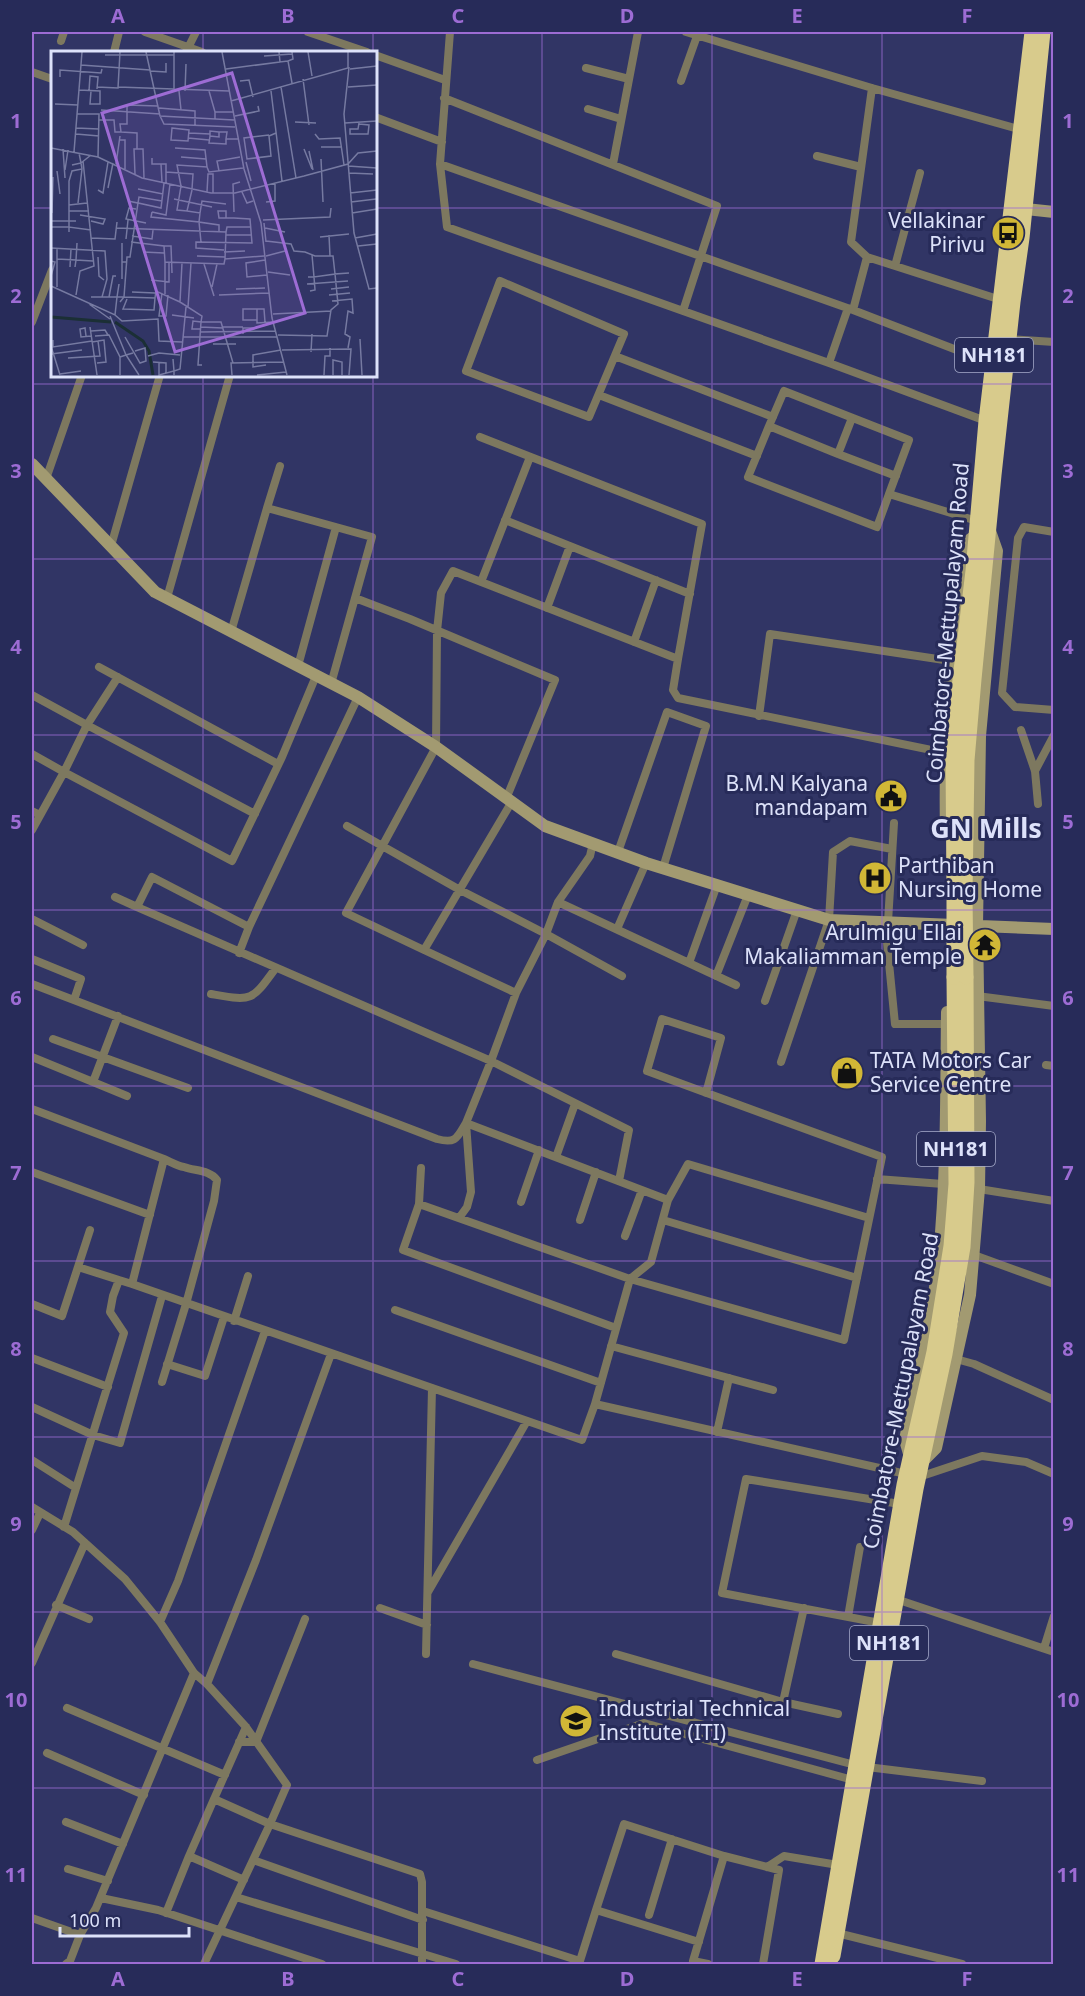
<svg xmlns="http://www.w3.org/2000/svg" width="1085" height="1996" font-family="'Noto Sans',sans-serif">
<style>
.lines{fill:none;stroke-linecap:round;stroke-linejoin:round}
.street{stroke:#7d785f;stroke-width:8}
.secondary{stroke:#a29a71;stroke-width:12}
.highway{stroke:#d8cb8c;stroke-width:15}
.highway-bridge{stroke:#d8cb8c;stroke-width:15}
.grid{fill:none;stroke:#9d6cd4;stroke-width:1.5;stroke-opacity:0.55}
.labels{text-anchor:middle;stroke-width:6;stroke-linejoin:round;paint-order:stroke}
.shield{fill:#272b59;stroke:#a6abca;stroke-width:1.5}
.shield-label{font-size:20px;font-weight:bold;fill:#dde2fa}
.poi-label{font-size:21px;fill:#dde2fa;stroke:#272b59;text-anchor:end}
.street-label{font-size:21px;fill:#dde2fa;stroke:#272b59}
.district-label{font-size:27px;font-weight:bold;fill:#dde1f9;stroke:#272b59}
.inset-river{fill:none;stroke:#1b2f35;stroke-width:3}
.inset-road{fill:none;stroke:#767aa1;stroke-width:1.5}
.view{fill:#9d6cd4;fill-opacity:0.15;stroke:#9d6cd4;stroke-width:3}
.inset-edge{fill:none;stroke:#dde2fa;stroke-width:3}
.neatline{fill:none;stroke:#9d6cd4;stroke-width:2}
.grid-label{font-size:20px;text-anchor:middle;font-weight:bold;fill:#9d6cd4}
</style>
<rect width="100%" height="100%" fill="#313565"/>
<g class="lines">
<path class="street" d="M145,32L202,52
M308,32L367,52
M450,32L440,164L853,310L993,364
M686,32L872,88L1022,130
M61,41L64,32
M114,52L119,32
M186,52L196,32
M375,55L445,80
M586,68L629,79
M32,72L52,79
M681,81L697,36
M444,98L717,206L683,311
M588,109L621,119
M375,117L442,142
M817,156L861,167
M440,164L447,227L829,363L986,421
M613,164L638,32
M867,257L851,242L872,88
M895,266L920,173
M500,281L624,334L589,417L466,371Z
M853,310L867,257L1001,300
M32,322L52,270
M1009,339L1054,342
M615,356L773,417
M829,363L848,308
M599,395L757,456
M852,418L838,454L769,426L784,391L909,440L889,494L977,521
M769,426L748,477L877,527L889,494
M480,437L702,524L678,659L453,571L441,593L437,631L436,747L346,913L424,950L511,803
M838,454L896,476
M280,466L267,508L372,537L331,684
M46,479L82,375
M505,520L690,594
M1054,532L1024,527L1018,538L1002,693L1015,707L1054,710
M111,546L160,375
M481,582L530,457
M167,598L230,375
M355,598L410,619L555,680L506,799
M547,608L570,546
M231,632L267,508
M634,642L656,580
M678,659L673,690L678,698L946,753
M298,666L336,527
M99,667L278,764
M32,695L87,725L118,677
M358,697L249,927L152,877L137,907L491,1061L466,1123L471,1192L467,1207L459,1218
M759,716L770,634L951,661
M1021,730L1035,771L1038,804
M32,754L64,772L87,725L255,814
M1035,771L1054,735
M32,811L40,815
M347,826L460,890L546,934L622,976
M32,830L64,772L232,861L282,757L316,676
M618,852L667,712L706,726L663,868
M115,897L137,907
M558,902L590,856L593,843
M32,919L83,945
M885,922L895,1024H947
M888,922L894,823
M617,929L646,863
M424,950L516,993L546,934L558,902L736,985
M239,953L249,927
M32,959L81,979L74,1000
M689,963L717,885
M716,976L748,895
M32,984L437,1139C456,1144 457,1138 466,1123L668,1200L651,1262L630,1279L595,1404L906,1474
M516,993L491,1061L629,1130L619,1181
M211,994C252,1001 251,1002 275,969
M977,996L1054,1006
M765,1001L797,910
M53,1039L188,1088
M32,1057L93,1082L118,1016
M781,1062L829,920L833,852L850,841L892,849
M1046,1065L1054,1066
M93,1082L127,1096
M32,1109L164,1159L132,1284L582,1440L595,1404
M556,1157L575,1104
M32,1172L150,1215
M877,1179L943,1184
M979,1189L1054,1201
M668,1200L688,1164L869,1218
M521,1202L539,1150
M419,1204L421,1168
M580,1220L596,1172
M663,1220L857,1278
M625,1236L642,1190
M974,1255L1054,1284
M78,1267L119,1280
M32,1304L62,1316L90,1230
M395,1310L601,1383
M234,1321L248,1276
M616,1328L403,1250L419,1204L630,1279L844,1340L882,1157C803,1128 725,1100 647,1071L662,1019L721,1038L706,1093
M611,1346L773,1390
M32,1358L108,1387
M956,1359L974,1364L1054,1400
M167,1364L205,1376L224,1317
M162,1382L186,1304L214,1201L217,1180C210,1170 195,1171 184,1167C177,1166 171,1162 164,1159
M32,1407L93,1435L120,1443L162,1296
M717,1432L729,1378
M32,1460L76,1488
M919,1477L982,1456L1026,1462L1054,1474
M32,1507L73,1532L125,1579L160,1622L194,1673L207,1684L246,1727L287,1785L270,1824L420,1874L422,1882V1964
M64,1527L124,1333L110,1312L113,1296L119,1280L132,1284
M32,1530L40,1513
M428,1592L527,1421
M896,1599L1054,1652
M56,1605L89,1619
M380,1608L427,1625
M848,1617L860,1547
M160,1622L178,1581L265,1331
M880,1623L722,1593L746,1479L900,1504
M1044,1648L1054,1616
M426,1654L432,1388
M616,1654L783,1702L838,1714
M32,1663L85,1543
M473,1664L855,1765
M207,1684L256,1560L331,1354
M783,1702L804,1608
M67,1708L225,1775
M239,1742H256L305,1619
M47,1753L144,1795
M537,1760L644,1723L853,1780
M867,1767L982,1781
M214,1799L246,1727
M66,1822L123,1844
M724,1856L779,1870L763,1964
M253,1860L423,1920
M767,1867L784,1856L838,1865
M68,1869L108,1881
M236,1897L456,1964
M101,1898L158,1910L322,1964
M423,1911L580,1961
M166,1913L189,1856
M649,1915L672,1839
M32,1918L80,1935
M837,1933L962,1964
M699,1942L596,1910L624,1824L724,1856L693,1961L708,1964
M66,1964L70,1961L80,1935L96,1908L194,1673
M204,1964L270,1824L214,1799L189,1856L244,1880
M579,1964L596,1910"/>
<path class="secondary" d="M1016,208L1054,212
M32,464L155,592L358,697L436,747L545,826L646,863L829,920L1054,929
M946,832C944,736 951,639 965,543L976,535
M910,1457L905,1440C917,1379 933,1317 939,1255C947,1174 946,1093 947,1012
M922,1462L936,1448L970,1295L979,1189L980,1121L977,926L980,736L997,551L990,531"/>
<path class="highway" d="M954,895L953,756L960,679L973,571L986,421L1032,32
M965,895L967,760L974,679L994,475L1013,302L1022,238L1043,32
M833,1956L916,1489L945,1354L963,1247L967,1182L966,977
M822,1964L904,1485L934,1352L951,1246L956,1184L954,977"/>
<path class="highway-bridge" d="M965,895L966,977
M954,977V895"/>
</g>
<path class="grid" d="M203,32V52M373,32V52M542,32V1964M712,32V1964M882,32V1964M32,208H52M375,208H1054M203,375V1964M373,375V1964M32,384H1054M32,559H1054M32,735H1054M32,910H1054M32,1086H1054M32,1261H1054M32,1437H1054M32,1612H1054M32,1788H1054"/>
<defs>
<g id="bus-disc" transform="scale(1.725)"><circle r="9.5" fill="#d1b736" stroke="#272b59"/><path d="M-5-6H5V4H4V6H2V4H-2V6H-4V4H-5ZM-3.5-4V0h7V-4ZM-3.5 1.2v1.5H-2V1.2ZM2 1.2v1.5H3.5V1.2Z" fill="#111"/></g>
<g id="civic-disc" transform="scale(1.725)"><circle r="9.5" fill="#d1b736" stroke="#272b59"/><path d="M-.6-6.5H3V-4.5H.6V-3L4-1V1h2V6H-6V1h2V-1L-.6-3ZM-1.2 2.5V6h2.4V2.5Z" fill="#111"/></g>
<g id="hospital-disc" transform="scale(1.725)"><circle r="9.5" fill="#d1b736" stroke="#272b59"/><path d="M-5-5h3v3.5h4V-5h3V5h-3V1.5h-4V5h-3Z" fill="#111"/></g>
<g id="temple-disc" transform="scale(1.725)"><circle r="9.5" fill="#d1b736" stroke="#272b59"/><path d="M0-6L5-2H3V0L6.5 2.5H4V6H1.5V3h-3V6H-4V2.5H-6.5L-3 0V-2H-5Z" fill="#111"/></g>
<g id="shop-disc" transform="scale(1.725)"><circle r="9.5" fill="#d1b736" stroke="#272b59"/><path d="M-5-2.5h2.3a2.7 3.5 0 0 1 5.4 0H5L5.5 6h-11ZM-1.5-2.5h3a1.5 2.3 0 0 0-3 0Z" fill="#111"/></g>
<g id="university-disc" transform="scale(1.725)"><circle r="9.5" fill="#d1b736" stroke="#272b59"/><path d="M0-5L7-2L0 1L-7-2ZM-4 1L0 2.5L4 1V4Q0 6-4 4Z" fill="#111"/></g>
</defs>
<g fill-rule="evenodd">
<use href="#bus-disc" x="1008" y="233"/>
<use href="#civic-disc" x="891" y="796"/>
<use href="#hospital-disc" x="875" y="878"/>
<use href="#temple-disc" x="985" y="945"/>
<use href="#shop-disc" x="847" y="1073"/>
<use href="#university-disc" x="576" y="1721"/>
</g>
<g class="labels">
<g class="shield">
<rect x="955" y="338" width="78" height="34" rx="4.5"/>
<rect x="917" y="1132" width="78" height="34" rx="4.5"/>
<rect x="850" y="1626" width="78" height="34" rx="4.5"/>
</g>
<g class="shield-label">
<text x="994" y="362">NH181</text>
<text x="956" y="1156">NH181</text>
<text x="889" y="1650">NH181</text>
</g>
<g class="poi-label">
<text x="985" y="228">Vellakinar<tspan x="985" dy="24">Pirivu</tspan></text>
<text x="868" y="791">B.M.N Kalyana<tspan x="868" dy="24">mandapam</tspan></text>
<text x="898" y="873" text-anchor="start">Parthiban<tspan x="898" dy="24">Nursing Home</tspan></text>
<text x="962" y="940">Arulmigu Ellai<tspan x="962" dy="24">Makaliamman Temple</tspan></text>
<text x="870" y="1068" text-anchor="start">TATA Motors Car<tspan x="870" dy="24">Service Centre</tspan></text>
<text x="599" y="1716" text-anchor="start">Industrial Technical<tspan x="599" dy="24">Institute (ITI)</tspan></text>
</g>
<g class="street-label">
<text transform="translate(948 623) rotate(-85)" y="7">Coimbatore-Mettupalayam Road</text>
<text transform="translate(901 1391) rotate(-79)" y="7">Coimbatore-Mettupalayam Road</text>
</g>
<g class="district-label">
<text x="986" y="838">GN Mills</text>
</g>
</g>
<g transform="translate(51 51)">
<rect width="326" height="326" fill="#313565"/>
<path class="inset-river" d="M0,266L60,271M64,271L92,290L98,300L102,324"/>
<path class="inset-road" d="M95,1L109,65L183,69M123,1V40M171,1L193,118L210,172L221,267L236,324M228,1L229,11L237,10M241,1L242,8L237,10L241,32M257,1L261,25M54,4H123M213,5L241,3M30,14L99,19M298,16L293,63L303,182L318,238L326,237M175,18L229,11M299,18L326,15M99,20L115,21V12M9,26V19L50,22L51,18M252,28L258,74M189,30L198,29L202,46M46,36L67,37L69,1M67,36L178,40M230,36L245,127M297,36L326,34M28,39L49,40V53H39L40,40M38,40L39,25L47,26L46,38M128,40L130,59M134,40L135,13M158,40L164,61M220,40L231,130M180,50L297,17V1M4,53L27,54M108,57L144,60V74M50,59L109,63M26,63H48L47,106M109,65L113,73L184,76M184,65L208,60L207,55M164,68V61H182M48,69H63L64,81H70L69,73H76V54L107,55M244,71L265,72M294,72L326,70M308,73L318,74L317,83H299V78H307L308,72M25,77L48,78M121,77L138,79L137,90L120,89ZM70,81L86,82V98M168,81V86L159,85V80L168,81H176L175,88H187M138,82L159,83M25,83L48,85M264,83L268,88L289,87L293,114M218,84L193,87L196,108L220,105L218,85L225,82M159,85L158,92L175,93V88M137,87L158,89M68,89H74V118M270,96H290M0,97L47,106L91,127L160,142H184L253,125L297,113L307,102L326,100M124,97L154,99L156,116L126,114L130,135L126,159L136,160L141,139M12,98L14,127M253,98L261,118M258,100L262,119M23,101L31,1M130,106L155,108M101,107V113H115V132M270,108L272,151M195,111L200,130M65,113L69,85M110,113L111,131M21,114L30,112L28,102M297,115L326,117M156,116L158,121L192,117M14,119L17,99M6,120L9,143M168,120L166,110L189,106M115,121L142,123L141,138M298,122L322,123M84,123L83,98H92L93,127M57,137L62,112M87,138L112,143M47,139L52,142L57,111M156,141L157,123H162V142M191,141L196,152L202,150M299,142L326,139M123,148L161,156M77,150L87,152L88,146L111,150M215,151L224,150V132M300,151L325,148M27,152L31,118M18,154L36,152M85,158L78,157L75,168L95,172M18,160H38M136,160L149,162L151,150L175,153M101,161L100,166L148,171L150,191M101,161L115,164L119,133M183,161L182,133L189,131M1,162L2,126M149,162L148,171L168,174V181M301,162L326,158M29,164L54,168L52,173L40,170M212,169L279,166L280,157M0,170H25M213,172L215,191M0,176H18V130L21,120L31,118L30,112L40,104M65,177L175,181L174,208L213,205M214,177L234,181M18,181V176L40,179M175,181L176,176H200M175,184H200M278,184L279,205M81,185L101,188L102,179M269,186L298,183M40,187L64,188L66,171M304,187L326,183M75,188L77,169M215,190L240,193L243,200L254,201L264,205H282L284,223L263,226L261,204M80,191L113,195L114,211L173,213L174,208M26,192L25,209L42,210M113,195H120L121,222M307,195L326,193M0,197L54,200L56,228L51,246M6,197V236M173,199L145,197V191L201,192L199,168L183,167H168L167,160H175V167M92,201L113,202M173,201L194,200M146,205L174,206M215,205L234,200M47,206L48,225L53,229M6,208L25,209L24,216M214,209L195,212L196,226L216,224M0,210L4,211L0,225M71,211V192M114,211V243M153,213L163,245M19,216L20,198M217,221L239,224M257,226H263L264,239L259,240M71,228V211H76M100,229L118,231V211M256,233L297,230M0,235L64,264L66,246H73L76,206H79L87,152L110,157L113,132M161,236L166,213M185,238L214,237M280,238L298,236M81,241L104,242M111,242L108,265H115L117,244M25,244L29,220L43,215L32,110M168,244L218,242M278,244L299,242M40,246H66L68,233M58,246L62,225H65M76,248L72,258L103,259L104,247M281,250L301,248L302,262L297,260L294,283L299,286L297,297M69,251L73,246L104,247L105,240L129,251L151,265L150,271H170L182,312M129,251L131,212M38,253L59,268M137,256L140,212M206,258H213L214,271M222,263L280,260M64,264L71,270L107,268L108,290L131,291M121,264L143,267M59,265L75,304L69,306M206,269H192V258H206V272L222,271M39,276L46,324M149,276L172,277M172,276H192M149,278H141L142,270L150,271L147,314H151M40,280L54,279L57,284M149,281L225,280M192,283V277H206M227,284L276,285L280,259L287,253L284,223L298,222M35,285L34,277L29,278L30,286L40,285M44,285L58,284L69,306V324M74,286L89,312L95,310L94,297L84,300M132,286H226M309,288L311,324M2,289V296L41,290M162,293H185M0,295L9,324M231,299L300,298L298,324M260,301L261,283M82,302L75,304L88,324M0,303L31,299M97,305L108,302L129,304M17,307L49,305L47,290L41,291M102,311L115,312V322M108,311V324L123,320L122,308M46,312L55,311L53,289L47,290M215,314L202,316V304L230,299M9,323L30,320M123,324V320L129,318L135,256M181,324L180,312L233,311M206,324L235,321M273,324L274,305H279V297M282,324V309L291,311V324"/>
<path class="view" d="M181,22L254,262L124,301L51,62Z"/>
<rect width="326" height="326" class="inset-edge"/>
</g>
<rect width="1085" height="1996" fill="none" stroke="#272b59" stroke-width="66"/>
<path d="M60 1927v9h129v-9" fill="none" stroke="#dde2fa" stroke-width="3"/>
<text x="69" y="1927" font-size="18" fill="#dde2fa" stroke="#272b59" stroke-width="4.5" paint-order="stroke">100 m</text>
<rect x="33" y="33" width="1019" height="1930" class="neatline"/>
<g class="grid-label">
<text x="118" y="23">A</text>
<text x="288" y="23">B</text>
<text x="458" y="23">C</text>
<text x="627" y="23">D</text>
<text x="797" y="23">E</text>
<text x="967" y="23">F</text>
<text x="16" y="128">1</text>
<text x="1068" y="128">1</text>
<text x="16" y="303">2</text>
<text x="1068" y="303">2</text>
<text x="16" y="478">3</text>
<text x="1068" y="478">3</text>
<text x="16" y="654">4</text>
<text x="1068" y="654">4</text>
<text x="16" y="829">5</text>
<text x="1068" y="829">5</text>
<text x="16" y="1005">6</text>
<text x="1068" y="1005">6</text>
<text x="16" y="1180">7</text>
<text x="1068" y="1180">7</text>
<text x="16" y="1356">8</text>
<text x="1068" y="1356">8</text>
<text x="16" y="1531">9</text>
<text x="1068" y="1531">9</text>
<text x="16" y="1707">10</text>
<text x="1068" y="1707">10</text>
<text x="16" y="1882">11</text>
<text x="1068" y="1882">11</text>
<text x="118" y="1986">A</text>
<text x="288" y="1986">B</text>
<text x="458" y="1986">C</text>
<text x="627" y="1986">D</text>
<text x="797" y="1986">E</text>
<text x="967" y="1986">F</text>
</g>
</svg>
